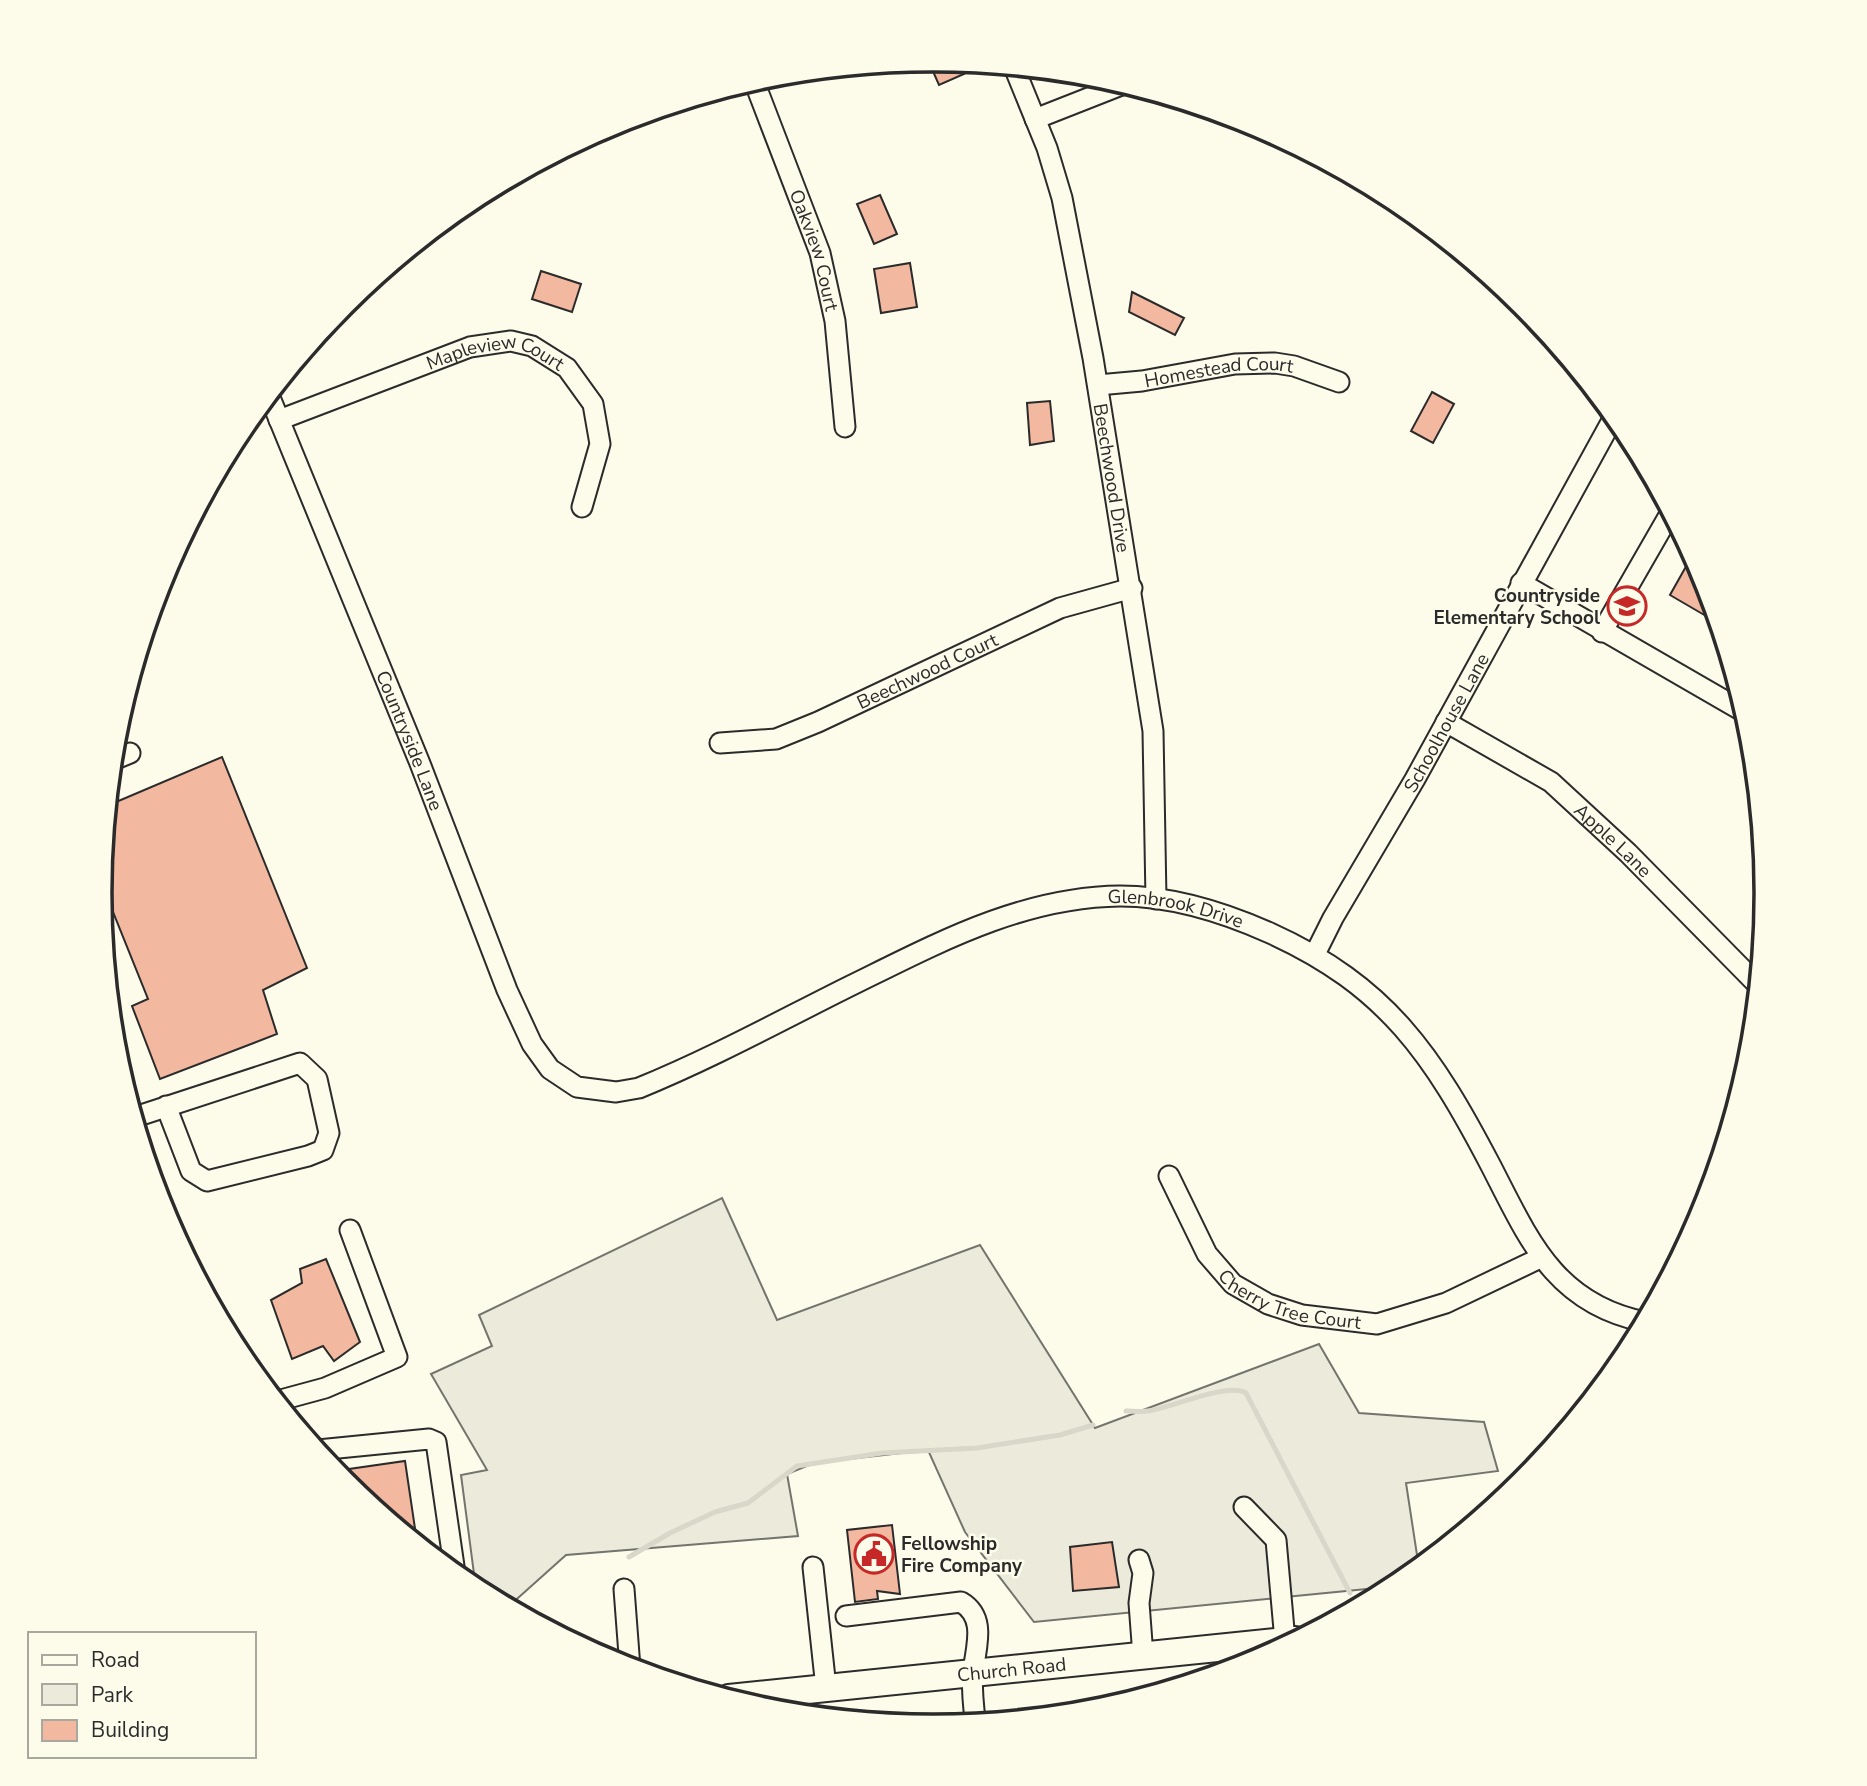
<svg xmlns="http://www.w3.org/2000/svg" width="1867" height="1786" font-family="'Nunito Sans',sans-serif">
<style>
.green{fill:#ecebdb;stroke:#74746e;stroke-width:2}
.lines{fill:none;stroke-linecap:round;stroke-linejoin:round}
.stream{stroke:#d8d7c9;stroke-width:5}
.building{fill:#f2b8a0;stroke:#2b2b2b;stroke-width:2}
.minor-casing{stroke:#2b2b2b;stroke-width:23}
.major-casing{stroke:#2b2b2b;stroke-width:30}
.minor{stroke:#fdfbea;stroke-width:19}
.major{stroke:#fdfbea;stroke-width:26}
.labels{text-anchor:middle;stroke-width:5;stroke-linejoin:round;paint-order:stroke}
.street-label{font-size:19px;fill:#2b2b2b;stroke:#fdfbea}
.poi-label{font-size:19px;font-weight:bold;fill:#2b2b2b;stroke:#fdfbea;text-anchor:end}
.rim{fill:none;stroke:#2b2b2b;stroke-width:3.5}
</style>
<rect width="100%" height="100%" fill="#fdfbea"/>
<path class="green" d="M722,1198L777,1320L980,1245L1095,1428L1319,1344L1359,1413L1484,1422L1498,1471L1406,1483L1419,1568L1397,1586L1034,1622L965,1532L928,1450L814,1463L787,1474L798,1536L566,1555L509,1606L476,1589L461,1475L487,1470L431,1374L492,1346L479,1315Z"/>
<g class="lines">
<path class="stream" d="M1126,1411C1133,1411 1141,1412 1148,1411C1171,1408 1227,1382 1246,1393L1350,1593
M629,1557L670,1533L715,1512L748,1503L797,1466L882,1453L977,1448L1060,1435L1093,1425"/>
</g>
<path class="building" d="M928,60L959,62L964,74L939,85Z
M880,195L897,234L874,244L857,204Z
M910,263L917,307L881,313L874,269Z
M541,271L581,284L572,312L532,299Z
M1132,292L1184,318L1175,335L1129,312Z
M1432,392L1454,404L1433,443L1411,431Z
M1050,401L1054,441L1030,445L1027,403Z
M1693,554L1704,574L1718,623L1670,595Z
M222,757L307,968L263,990L277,1034L160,1079L132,1006L148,999L101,882L109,805Z
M326,1259L360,1342L334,1361L323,1346L292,1359L271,1300L302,1283L300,1269Z
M405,1461L417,1542L344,1482L335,1471Z
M892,1525L900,1594L877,1591L878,1599L855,1602L847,1530Z
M1112,1542L1119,1587L1073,1591L1070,1547Z"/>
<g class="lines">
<g class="minor-casing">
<g id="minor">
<path id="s1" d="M1014,67L1047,148L1062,198L1093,358L1153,731L1156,899"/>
<path id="s2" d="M754,81L820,253L835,321L845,427"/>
<path d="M1035,119L1124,84"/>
<path id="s3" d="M1098,385L1142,381L1235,364L1275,363L1294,366L1339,382"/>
<path id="s4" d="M269,395L419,761L507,990L532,1044L550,1069L577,1087L616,1092L639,1088C710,1059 778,1022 846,988C934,945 1020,897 1120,896C1172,896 1223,912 1270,933C1387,986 1433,1055 1491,1166C1529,1240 1555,1304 1645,1322"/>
<path id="s5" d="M279,420L470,347L511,341L532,346L567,368L593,404L600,444L582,507"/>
<path d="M1521,583L1746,713"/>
<path d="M1602,632L1671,512"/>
<path id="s6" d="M1446,722L1551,782L1628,853L1758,985"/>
<path id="s7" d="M720,743L776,739L818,722L1060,608L1132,588"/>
<path d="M113,760L130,753"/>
<path id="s8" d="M1315,954L1333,918L1415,779L1615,415"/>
<path d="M135,1117L300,1063L317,1079L329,1133L323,1150L308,1156L207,1181L191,1171L166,1106"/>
<path id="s9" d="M1169,1176L1207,1254L1233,1284L1268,1304L1302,1315L1377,1324L1446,1303L1540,1258"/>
<path d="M277,1401L325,1388L397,1357L350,1230"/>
<path d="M318,1450L429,1439L436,1442L455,1573"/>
<path d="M1244,1507L1276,1540L1285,1641"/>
<path d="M1139,1560L1143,1573L1139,1603L1143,1656"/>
<path d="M813,1567L826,1688"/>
<path d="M624,1589L630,1668"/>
<path d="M846,1616L961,1602C988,1618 975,1649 973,1673C971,1689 974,1706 975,1722"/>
</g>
</g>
<g class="major-casing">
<g id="major">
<path id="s10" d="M729,1698L1295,1640"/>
</g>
</g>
<use href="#minor" class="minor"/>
<use href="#major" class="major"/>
</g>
<defs>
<g id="school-ring" transform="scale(2.0125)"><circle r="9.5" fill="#fdfbea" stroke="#c62828" stroke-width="1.5"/><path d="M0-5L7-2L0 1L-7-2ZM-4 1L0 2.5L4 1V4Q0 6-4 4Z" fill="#c62828"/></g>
<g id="civic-ring" transform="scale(2.0125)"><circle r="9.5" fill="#fdfbea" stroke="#c62828" stroke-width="1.5"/><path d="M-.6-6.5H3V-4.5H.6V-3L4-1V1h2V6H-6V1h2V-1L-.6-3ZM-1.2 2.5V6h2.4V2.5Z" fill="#c62828"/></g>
</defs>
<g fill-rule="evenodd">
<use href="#school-ring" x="1627" y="606"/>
<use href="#civic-ring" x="874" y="1554"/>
</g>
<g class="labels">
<g class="street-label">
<text dy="7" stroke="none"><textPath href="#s2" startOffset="180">Oakview Court</textPath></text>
<text dy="7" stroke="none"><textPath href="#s5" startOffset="231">Mapleview Court</textPath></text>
<text dy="7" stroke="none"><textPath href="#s3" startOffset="122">Homestead Court</textPath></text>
<text dy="7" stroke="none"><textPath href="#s1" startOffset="424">Beechwood Drive</textPath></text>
<text dy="7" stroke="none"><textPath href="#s7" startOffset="222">Beechwood Court</textPath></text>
<text dy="7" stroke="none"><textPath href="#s8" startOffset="266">Schoolhouse Lane</textPath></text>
<text dy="7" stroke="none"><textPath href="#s4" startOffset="373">Countryside Lane</textPath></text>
<text dy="7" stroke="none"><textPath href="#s6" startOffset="206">Apple Lane</textPath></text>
<text dy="7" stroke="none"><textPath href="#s4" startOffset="1405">Glenbrook Drive</textPath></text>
<text dy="7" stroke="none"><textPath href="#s9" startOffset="186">Cherry Tree Court</textPath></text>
<text dy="7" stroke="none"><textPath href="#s10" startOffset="284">Church Road</textPath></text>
</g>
<g class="poi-label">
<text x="1600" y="602">Countryside<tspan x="1600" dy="22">Elementary School</tspan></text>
<text x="901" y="1550" text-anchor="start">Fellowship<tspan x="901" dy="22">Fire Company</tspan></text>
</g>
</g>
<path d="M0 0H1867V1786H0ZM112 893a821 821 0 1 1 1642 0a821 821 0 1 1-1642 0Z" fill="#fdfbea" fill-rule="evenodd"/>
<path class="rim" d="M112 893a821 821 0 1 1 1642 0a821 821 0 1 1-1642 0Z"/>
<rect x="28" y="1632" width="228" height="126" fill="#fdfbea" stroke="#a9a89e" stroke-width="2"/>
<rect x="42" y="1655" width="35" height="10" fill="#fdfbea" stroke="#a9a89e" stroke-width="2"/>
<text x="91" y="1667" font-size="21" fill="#2b2b2b">Road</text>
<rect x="42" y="1684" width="35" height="21" fill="#ecebdb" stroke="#a9a89e" stroke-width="2"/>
<text x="91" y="1702" font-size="21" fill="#2b2b2b">Park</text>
<rect x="42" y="1720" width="35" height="21" fill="#f2b8a0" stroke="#a9a89e" stroke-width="2"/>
<text x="91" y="1737" font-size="21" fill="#2b2b2b">Building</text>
</svg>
